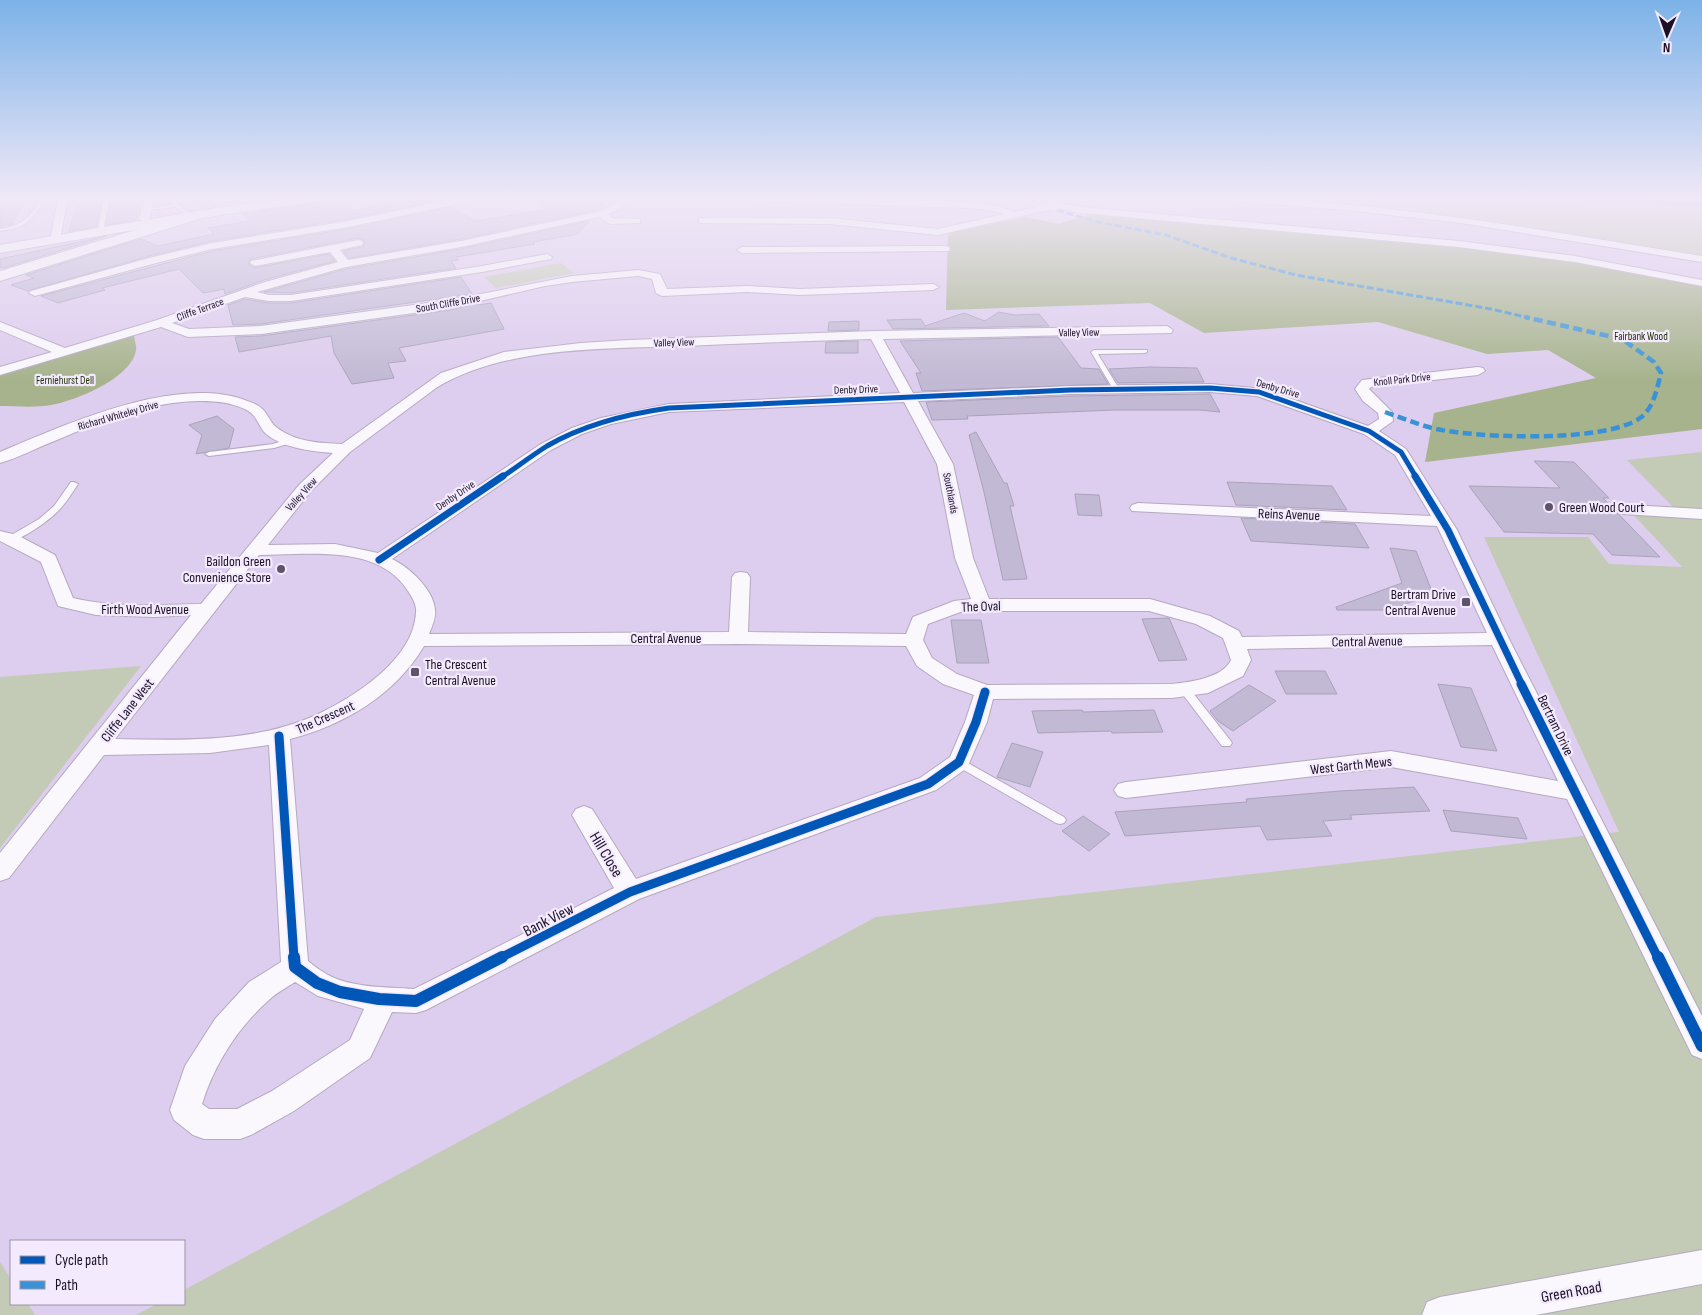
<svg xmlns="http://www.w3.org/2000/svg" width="1702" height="1315" font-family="'Sofia Sans Condensed',sans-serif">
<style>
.built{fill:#d8bff2}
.green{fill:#c3cab5}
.forest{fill:#a7b38d}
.water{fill:#7aafe9}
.building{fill:#c2bad5;stroke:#aaa2bb}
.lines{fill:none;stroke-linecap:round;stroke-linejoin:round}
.service-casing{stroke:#b5a9c1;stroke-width:2}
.minor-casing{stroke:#b5a9c1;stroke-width:2}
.secondary-casing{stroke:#b5a9c1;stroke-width:2}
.primary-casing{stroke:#b5a9c1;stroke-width:2}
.service{fill:#faf8fc;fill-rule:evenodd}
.minor{fill:#faf8fc;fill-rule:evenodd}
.secondary{fill:#faf8fc;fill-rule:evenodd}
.primary{fill:#faf8fc;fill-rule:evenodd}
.quiet-far1{stroke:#3a92d6;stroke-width:3;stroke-dasharray:7 3;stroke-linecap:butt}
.quiet{stroke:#3a92d6;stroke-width:4.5;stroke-dasharray:9 4.5;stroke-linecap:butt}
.cycleway-far3-casing{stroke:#f3ebfd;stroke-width:7}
.cycleway-far2-casing{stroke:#f3ebfd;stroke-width:10}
.cycleway-far1-casing{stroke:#f3ebfd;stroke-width:12}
.cycleway-casing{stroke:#f3ebfd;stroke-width:15}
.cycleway-far3{stroke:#0057b8;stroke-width:5}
.cycleway-far2{stroke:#0057b8;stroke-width:7}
.cycleway-far1{stroke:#0057b8;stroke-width:9}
.cycleway{stroke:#0057b8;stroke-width:12}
.poi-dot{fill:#5f526b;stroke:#f3ebfd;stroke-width:2}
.labels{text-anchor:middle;stroke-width:4.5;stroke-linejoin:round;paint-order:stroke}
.far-street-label{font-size:11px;fill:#1b1025;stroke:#f3ebfd}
.far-park-label{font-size:11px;fill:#233109;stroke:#f3ebfd}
.poi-label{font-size:14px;fill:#1b1025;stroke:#f3ebfd;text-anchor:start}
.street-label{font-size:14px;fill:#1b1025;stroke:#f3ebfd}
.near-street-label{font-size:16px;fill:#1b1025;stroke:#f3ebfd}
</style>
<rect width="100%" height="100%" fill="#ddcdee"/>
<path class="built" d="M160,196H303L156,220Z"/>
<path class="green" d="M774,196H963L958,202Z
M1251,196H1462L1512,200L1702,206V255L1485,220Z
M561,263L574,273L496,288L484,277Z
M1702,452V1315H136L157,1304H184V1290L876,917L1619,832L1484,537H1588L1609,564L1682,567L1629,510L1678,512L1627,460Z
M141,666L0,848V677Z
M0,1262L11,1279V1304H28L35,1315H0Z"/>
<path class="forest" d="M1090,214L1452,245L1572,260L1702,285V429L1425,462L1434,413L1596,378L1548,350L1487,354L1378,322L1204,333L1150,303L946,310L948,233L1026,217L1059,224Z
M134,335C134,339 137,346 136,350C132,378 75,401 51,405C35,408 16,406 0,406V376Z"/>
<path class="water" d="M1462,196H1597L1702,199V206L1565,202Z"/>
<path class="building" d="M0,196H28L12,224L0,227Z
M111,196H140L136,220L106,225Z
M334,196H351V211L429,196L437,201L348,219L212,241L149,256L28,291L11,285L34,278L26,275L141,239L158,246L214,234L208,228L249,221L243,214L326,202Z
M527,196H611L597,210L461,239L349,258L343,251L362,247L365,244L364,240L358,238L251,259L248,264L255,268L329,254L335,261L264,280L225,294L224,289L203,293L179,269L102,288L105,290L58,303L41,296L212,251L348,229L450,207L476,221L550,209Z
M100,197H103L96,227L69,231L78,202L94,201Z
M589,221L578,234L533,242L535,244L456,257L459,260L451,261L456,268L291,293L264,292L346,269L461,249Z
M107,236L3,268L0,267V259Z
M461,277L472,294L261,324L233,325L228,305L245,299L269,303H291Z
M478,303L479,305L491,303L504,329L399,348L406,361L388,363L394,378L352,384L334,353L331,336L239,352L235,337L261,336L450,310Z
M999,312L1015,315L1039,314L1049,326L893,329L887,320L921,319L925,326L964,313L985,321Z
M859,321V330L828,331L829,322Z
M1058,337L1081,368L1099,369L1108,384L922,391L916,373H921L900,341Z
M858,341V353H825L826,342Z
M1150,367L1197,368L1204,382L1118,383L1109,369Z
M1210,394L1220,412L1200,410H1115L967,416L968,419L932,420L926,402L1070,396Z
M217,416L234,429L229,448L196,454L202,435L189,425Z
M976,432L1004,483H1007L1014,506H1010L1027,579L1003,580L984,492L969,435Z
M1534,461L1574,462L1609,498H1603L1660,557L1612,555L1593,534L1504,532L1469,486L1560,488Z
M1227,482L1332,486L1347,510L1236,505Z
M1075,494L1099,495L1102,516L1078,515Z
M1241,518L1355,524L1369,548L1251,541Z
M1390,548L1416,551L1433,594L1389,610H1337L1336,607L1402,583Z
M1169,618L1187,660L1159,661L1142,619Z
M951,620H981L989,663H957Z
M1275,671H1325L1337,694H1286Z
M1438,684L1471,688L1497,751L1461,747Z
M1249,685L1276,701L1233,731L1218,721L1210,711Z
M1082,710L1083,712L1154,710L1163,732L1112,733L1111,731L1038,733L1032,711Z
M1012,743L1043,752L1030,787L997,777Z
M1414,787L1430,811L1350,815L1352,819L1323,821L1332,836L1267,840L1260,826L1125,836L1115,812L1247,802L1246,799L1340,791Z
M1443,810L1518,818L1527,839L1451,831Z
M1083,816L1110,834L1089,851L1062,831Z"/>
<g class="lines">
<g class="service-casing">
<path id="service" d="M43,196H47C33,219 28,228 0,231V229C25,225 30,216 43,196Z
M105,196H109L103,233L100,235L97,233Z
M169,196H173L174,200L205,196H217V200L284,196L215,203L213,202V198L176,203L193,216L191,218L176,207L147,210L145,209L173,205L170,202Z
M1050,205L1059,209V210L1055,211L1048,207Z
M1147,350V352L1145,353L1098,354L1119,389L1116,391L1113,389L1091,352L1094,350Z
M288,439L292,441L291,443L274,448L209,456L205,454L209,452L273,444Z
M71,482H74L78,484C72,493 66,503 59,510C51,519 20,542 8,541L7,539L8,537L39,519L54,506Z
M1185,687L1189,688L1230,740L1232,743L1230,746H1222L1181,692L1180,690L1181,688Z
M959,758L1064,817L1066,820L1064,823L1060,824L1056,823L955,765L953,762L955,759Z"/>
</g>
<g class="minor-casing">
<path id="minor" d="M66,196H99L94,199L67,201L60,240L59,242H51L50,240L58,199Z
M145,196H155L149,219L144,222L139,219Z
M468,196H486L481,199L348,227L212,249L156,263L35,296L29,293L31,291L149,258L212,243L348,221Z
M622,196H632L619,209L608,214L612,218L640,219V223L610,224L599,217L461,247L346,267L257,292L269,295H291L482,266L547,254L552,257L551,259L482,272L291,301H269L245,297L172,323L189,329L261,326L450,300L572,276L638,270L660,274L667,289L747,286L800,289L933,284L939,287L933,290L800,295L747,292L662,296L656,293L652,279L638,276L572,282L545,286L450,308L261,334L188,337L161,327L0,375V367L52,352L0,330V322L65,348L157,320L265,282L338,262L330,252L255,266L250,263L251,261L358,240L362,241L363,243L362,245L340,250L348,260L461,241L598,212L613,205Z
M689,196H776L967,202L991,204L1015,212L1049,204L1041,196H1051L1059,203L1082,207L1459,241L1575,256L1702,280V286L1575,262L1459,247L1082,213L1056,208L938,235L830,224L702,223L699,222V218H830L938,229L1004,214L990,210L967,208L694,199Z
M1205,196C1246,195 1286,199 1326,203C1453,213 1577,236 1702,256V262L1461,223L1355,211L1210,199Z
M945,246L949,247L950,249L949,251L742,253L737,250L742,247Z
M1167,326L1173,330L1171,333L883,339L913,393L1070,386L1210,384L1264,389L1368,426L1379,419L1378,413L1363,401L1355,389L1362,380L1478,367L1483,368L1485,371L1478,375L1371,387L1369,389L1392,412L1393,421L1379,431L1406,449L1457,530L1509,639L1702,1016V1059L1692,1055L1567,799L1391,767L1126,798L1118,796L1114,790L1118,784L1126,782L1391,751L1558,781L1492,645L1247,649L1251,660L1243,676L1208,693L1172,698L993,699L987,722L967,768L936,790L639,899L426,1010L416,1013L392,1012L370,1058L294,1111L251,1135L240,1139H204L193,1135L174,1120L170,1110L185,1066L215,1019L249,982L281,962L269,745L210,753L104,755L9,878L0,881V853L191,615L155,617L96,615L58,606L41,562L0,541V531L17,535L55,555L73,598C115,608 158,605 201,604L299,485L333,453C310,451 281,448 264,432C260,427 258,421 254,416C249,409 235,405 226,403C169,394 108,418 57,440C38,447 19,458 0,463V452C64,425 173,376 242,399C253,403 261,405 267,415C270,419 272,424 276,427C295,442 319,443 342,444L441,373L504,352L581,343L628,340L875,331ZM871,339L900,393L669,404L601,418L572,428L541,444L378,553L335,544L268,545L311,491L350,452L436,388C504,346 606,349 684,346C747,343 809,341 871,339ZM1210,392L1257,396L1364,434L1395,455L1431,516L1138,503L1132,505L1130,508L1132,511L1437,526L1487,633L1242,637L1239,631L1210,616L1150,599H989L973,558L953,464L918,401L1070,394ZM904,402L937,464L955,558L971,599L954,601L913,617L906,634L748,632L750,577L747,573L741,572L735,573L732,577L729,632L429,634C432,627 436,618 435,610C434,590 409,567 392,559L551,450L582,434L611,424L669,412ZM295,554C334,553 384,553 408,591C412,597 417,605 416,612C414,660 353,698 314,716C253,743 181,740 115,739L259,555ZM963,611H1149L1196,624L1223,638L1231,660C1223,678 1190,682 1172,684L987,685L957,674L932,658L923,640L928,624ZM738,644L906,646L917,666L943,684L974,695L965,722L950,757L920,778L636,879L592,809L584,806L576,809L572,815L614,888L414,989C387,987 352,988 328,975C321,971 314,966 308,961L290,739C344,725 395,695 424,646ZM295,982L318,996L364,1009L350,1040L272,1091L237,1109H209L202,1104C214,1065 238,1027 269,1000C276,993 286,988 295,982Z
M1629,505L1702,509V519L1623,514L1621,510L1623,506Z
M1702,1250V1284L1536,1315H1422L1427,1302L1440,1297Z"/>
</g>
<g class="secondary-casing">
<path id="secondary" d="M191,213L198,217L196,220L0,281V271Z"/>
</g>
<g class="primary-casing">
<path id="primary" d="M300,196H332L326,200L221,215L0,253V245L221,207Z"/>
</g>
<use href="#service" class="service"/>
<use href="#minor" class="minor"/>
<use href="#secondary" class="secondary"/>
<use href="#primary" class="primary"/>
<path class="quiet-far1" d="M1057,210L1098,222L1166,235L1231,258L1296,275L1491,309L1530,318"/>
<path class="quiet" d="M1385,412C1402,418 1419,425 1436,429C1479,438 1605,443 1640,418C1654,408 1657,388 1661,373L1654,362L1622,339L1525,317"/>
<g class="cycleway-far3-casing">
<path id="cycleway-far3" d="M502,477C517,467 531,456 547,446C585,424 626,414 669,408L1070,390L1210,388L1259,392L1369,431L1401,452L1416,477"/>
</g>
<g class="cycleway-far2-casing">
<path id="cycleway-far2" d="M1415,476L1448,530L1522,685
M379,560L503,476"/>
</g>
<g class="cycleway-far1-casing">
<path id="cycleway-far1" d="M1521,684L1658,958
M279,736L294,958
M500,958L630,892L928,784L959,762L976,722L985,692"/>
</g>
<g class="cycleway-casing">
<path id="cycleway" d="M294,957L295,967L317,983L340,992L379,999L416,1001L502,957
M1658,957L1702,1046"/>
</g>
<use href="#cycleway-far3" class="cycleway-far3"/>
<use href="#cycleway-far2" class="cycleway-far2"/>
<use href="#cycleway-far1" class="cycleway-far1"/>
<use href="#cycleway" class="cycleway"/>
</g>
<linearGradient id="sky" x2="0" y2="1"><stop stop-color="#7cb2e8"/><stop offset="0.52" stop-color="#f0e8f7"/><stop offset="1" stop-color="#f0e8f7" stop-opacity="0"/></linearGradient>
<rect width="1702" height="380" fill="url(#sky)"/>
<g class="poi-dot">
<circle cx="1549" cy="507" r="5"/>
<circle cx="281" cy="569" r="5"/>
<rect x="1461" y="597" width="10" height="10" rx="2.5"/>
<rect x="410" y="667" width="10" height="10" rx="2.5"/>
</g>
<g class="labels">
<g class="far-street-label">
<text transform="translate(448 303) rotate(-10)" y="4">South Cliffe Drive</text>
<text transform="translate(200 309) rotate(-20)" y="4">Cliffe Terrace</text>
<text transform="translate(1079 332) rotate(-1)" y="4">Valley View</text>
<text transform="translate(674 342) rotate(-2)" y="4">Valley View</text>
<text transform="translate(1402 379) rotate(-6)" y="4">Knoll Park Drive</text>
<text transform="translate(1278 388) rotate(16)" y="4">Denby Drive</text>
<text transform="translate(856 389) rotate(-2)" y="4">Denby Drive</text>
<text transform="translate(118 415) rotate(-16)" y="4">Richard Whiteley Drive</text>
<text transform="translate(951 493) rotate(79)" y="4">Southlands</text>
<text transform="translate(301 494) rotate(-48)" y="4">Valley View</text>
<text transform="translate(455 495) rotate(-34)" y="4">Denby Drive</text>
</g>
<g class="far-park-label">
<text x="1641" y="340">Fairbank Wood</text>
<text x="65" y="384">Ferniehurst Dell</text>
</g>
<g class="poi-label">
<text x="1559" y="512">Green Wood Court</text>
<text x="271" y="566" text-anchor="end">Baildon Green<tspan x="271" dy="16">Convenience Store</tspan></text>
<text x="1456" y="599" text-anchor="end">Bertram Drive<tspan x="1456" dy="16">Central Avenue</tspan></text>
<text x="425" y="669">The Crescent<tspan x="425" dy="16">Central Avenue</tspan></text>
</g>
<g class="street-label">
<text transform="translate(1289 514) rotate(2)" y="5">Reins Avenue</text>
<text transform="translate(981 606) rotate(-2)" y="5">The Oval</text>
<text x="145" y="614">Firth Wood Avenue</text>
<text x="666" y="643">Central Avenue</text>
<text transform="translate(1367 641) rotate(-1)" y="5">Central Avenue</text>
<text transform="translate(127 710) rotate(-52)" y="5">Cliffe Lane West</text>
<text transform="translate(325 717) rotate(-24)" y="5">The Crescent</text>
<text transform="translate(1556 725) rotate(64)" y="5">Bertram Drive</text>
<text transform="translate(1351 765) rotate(-6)" y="5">West Garth Mews</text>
</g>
<g class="near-street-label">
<text transform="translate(607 854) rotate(59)" y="6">Hill Close</text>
<text transform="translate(548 919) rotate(-27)" y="6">Bank View</text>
<text transform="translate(1571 1291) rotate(-10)" y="6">Green Road</text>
</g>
</g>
<rect x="10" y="1240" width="175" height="65" fill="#f3ebfd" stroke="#9d93a7"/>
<rect x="20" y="1256" width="25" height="8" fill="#0057b8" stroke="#9d93a7"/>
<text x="55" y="1265" font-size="15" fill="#1b1025">Cycle path</text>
<rect x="20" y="1281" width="25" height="8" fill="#3a92d6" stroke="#9d93a7"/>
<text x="55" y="1290" font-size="15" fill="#1b1025">Path</text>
<g transform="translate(1667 35) rotate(182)" stroke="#f3ebfd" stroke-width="4" paint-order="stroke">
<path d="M0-4L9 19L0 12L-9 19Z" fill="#1b1025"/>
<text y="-8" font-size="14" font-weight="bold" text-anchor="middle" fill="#1b1025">N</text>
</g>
</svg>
